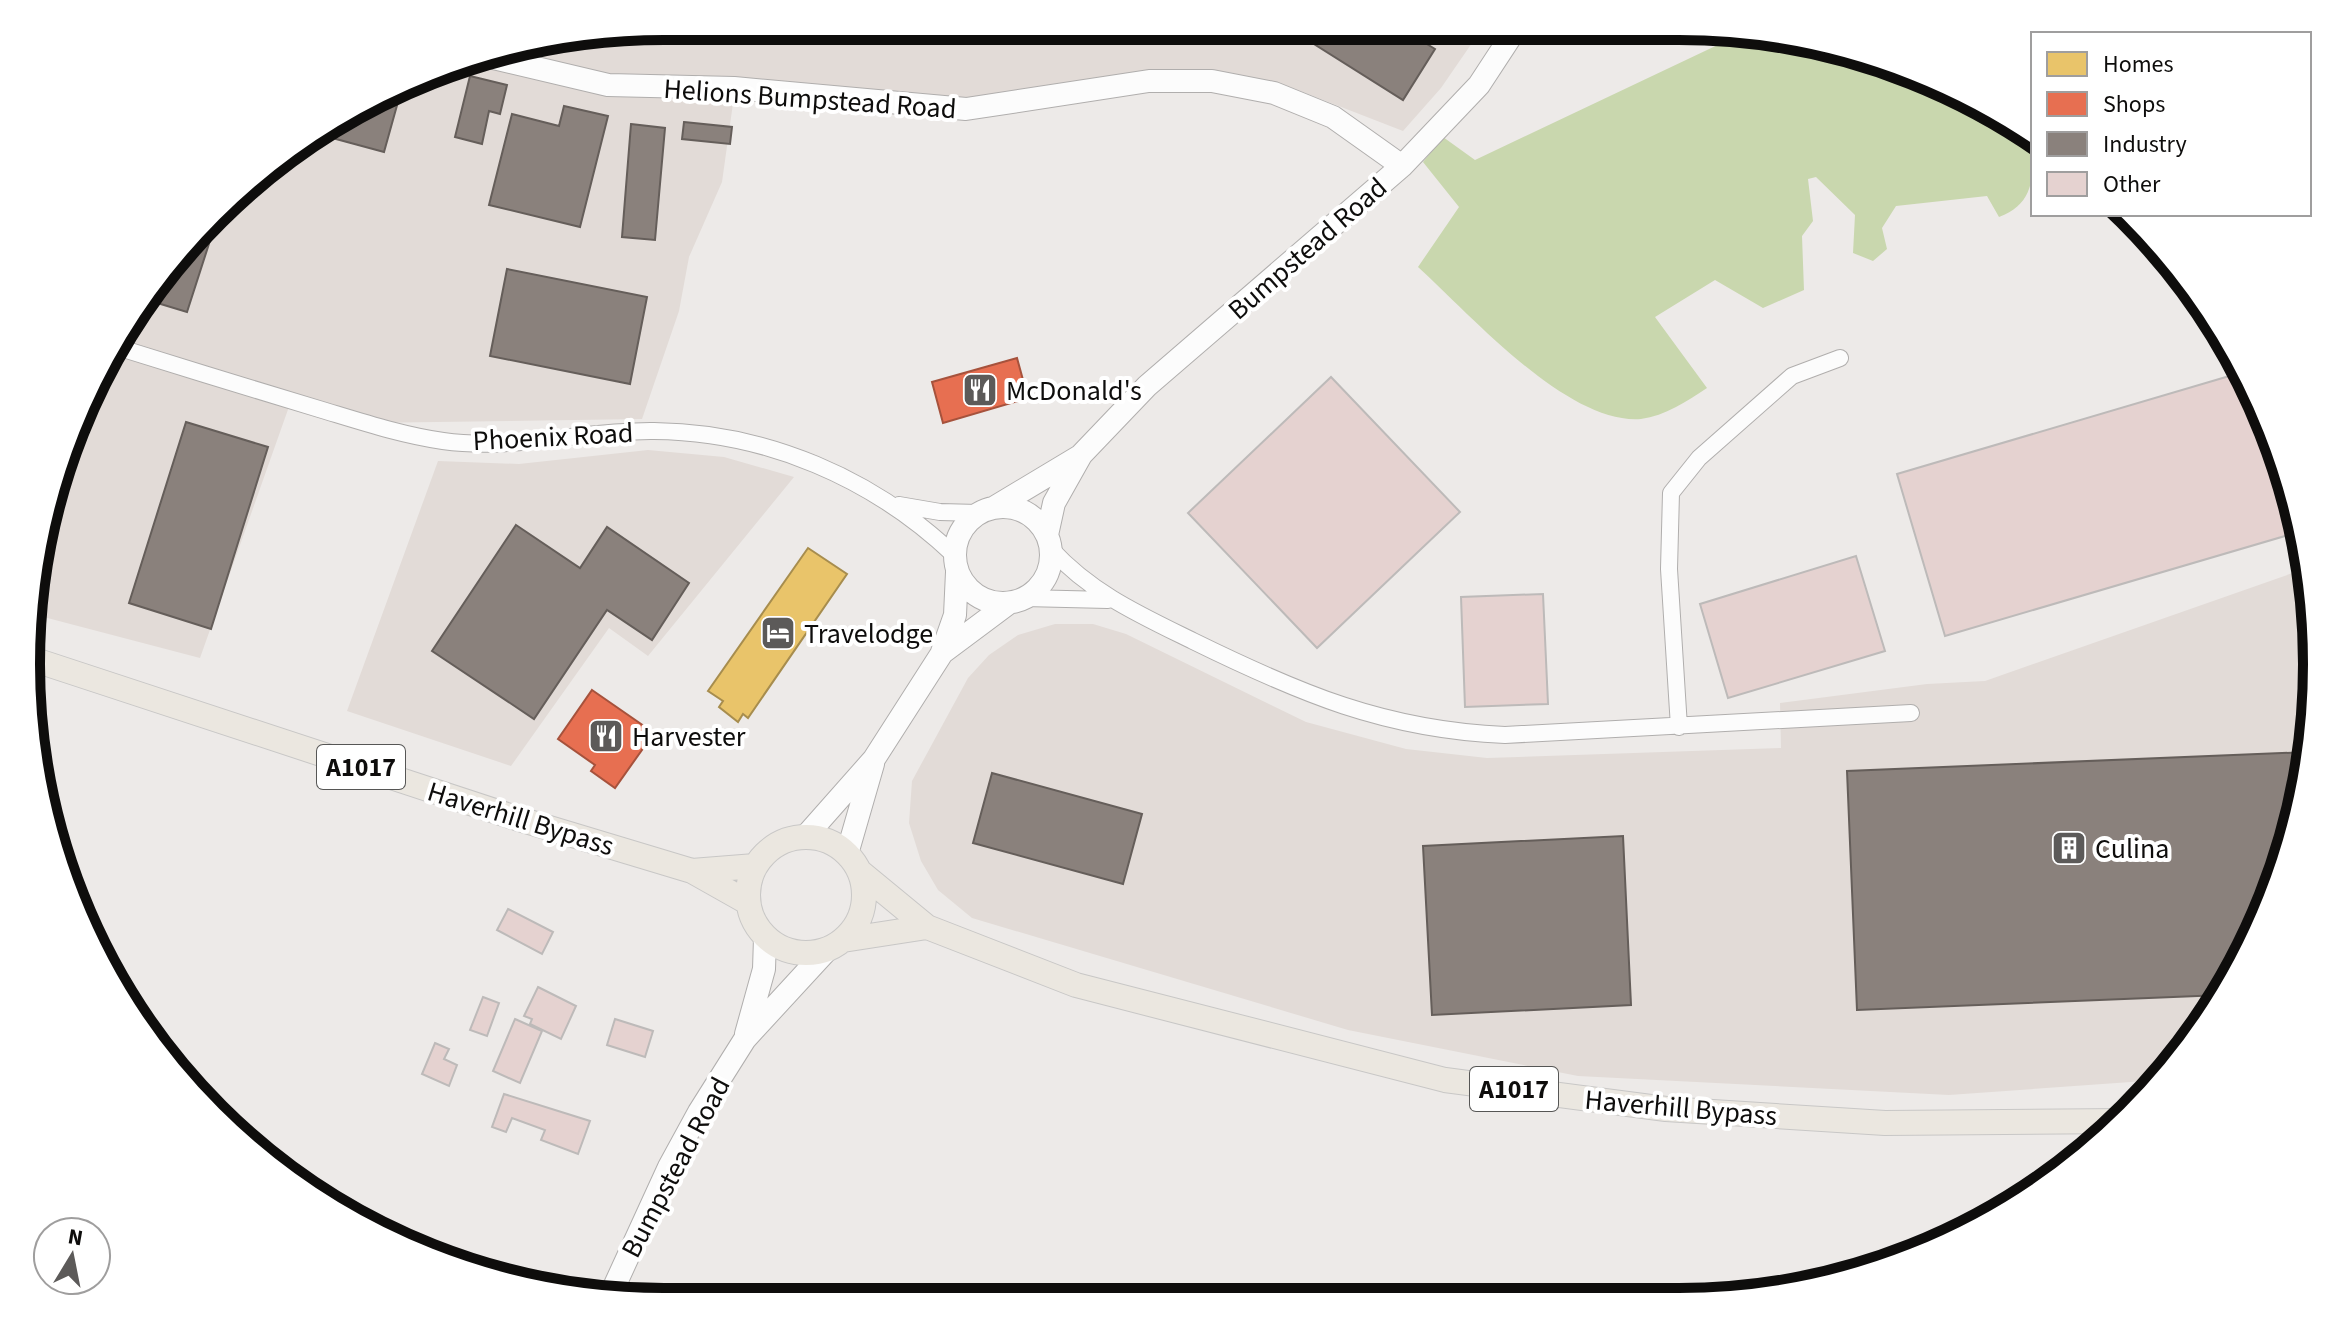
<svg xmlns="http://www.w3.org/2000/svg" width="2343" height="1328" font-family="'Source Sans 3',sans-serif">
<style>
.built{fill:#e2dbd7}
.green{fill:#c9d7ae}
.homes{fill:#e9c46a;stroke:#a78d4e;stroke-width:2}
.shops{fill:#e76f51;stroke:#a6523c;stroke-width:2}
.industry{fill:#8a817c;stroke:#655e5a;stroke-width:2}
.building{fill:#e5d2d0;stroke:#bdbab9;stroke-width:2}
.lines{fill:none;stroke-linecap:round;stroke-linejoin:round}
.street-casing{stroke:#b0aead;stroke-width:18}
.secondary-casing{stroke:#b0aead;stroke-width:24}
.primary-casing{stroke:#c8c7c6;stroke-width:26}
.street{stroke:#fcfcfc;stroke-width:16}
.secondary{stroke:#fcfcfc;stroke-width:22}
.primary{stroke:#ebe7e0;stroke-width:24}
.labels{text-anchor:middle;stroke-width:8;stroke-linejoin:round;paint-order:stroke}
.shield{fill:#fff;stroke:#565655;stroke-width:2}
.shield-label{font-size:26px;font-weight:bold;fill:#0e0d0c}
.street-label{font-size:28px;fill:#0e0d0c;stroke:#fff}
.poi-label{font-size:28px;fill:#0e0d0c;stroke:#fff;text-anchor:start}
.rim{fill:none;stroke:#0e0d0c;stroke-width:10}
</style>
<rect width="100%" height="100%" fill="#edeae8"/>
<path class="built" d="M664,26L1483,27L1441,88L1403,131L1282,84L1220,71H1157L966,109L735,89L722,182L689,257L679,311L642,419L364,423L291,401L200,658L36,615L48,498L134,309L276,158L459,60Z
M648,450L724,457L794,477L648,656L609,628L511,766L347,711L438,461L519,464Z
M2307,568L2317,664L2305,788L2269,908L2210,1018L2159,1080L1949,1095L1578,1076L1348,1030L972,918L938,890L921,861L909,823L912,781L968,678L989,655L1018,635L1055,624H1093L1126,634L1306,722L1406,749L1487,758L1781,748L1780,703L1927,684L1985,681Z"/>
<path class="green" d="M1745,32L1885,60L2033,133C2033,167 2039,203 1999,217L1987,196L1896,206L1882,228L1887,249L1873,261L1853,253L1855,215L1816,177L1808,179L1813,221L1802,236L1804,290L1763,308L1715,280L1655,317L1707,388C1687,401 1665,416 1641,419C1567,425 1469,313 1418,267L1459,207L1423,162L1443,137L1475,160Z"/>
<path class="homes" d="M808,548L847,574L748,718L743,714L738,722L719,707L723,701L708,691Z"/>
<path class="shops" d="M1017,358L1028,398L943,423L932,382Z
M592,690L654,733L615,788L591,771L595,765L558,739Z"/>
<path class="industry" d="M799,26H835L834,44L798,42Z
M1287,27H1399L1435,49L1403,100Z
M1408,27H1437L1429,40Z
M470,76L507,85L500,114L489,111L482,144L455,137Z
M401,91L384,152L336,139L340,123Z
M564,106L608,116L580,227L489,205L512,114L559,126Z
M684,122L732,127L730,144L682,139Z
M631,124L665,128L655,240L622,237Z
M216,222L187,312L144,299Z
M507,269L647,297L630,384L490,356Z
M186,422L268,447L211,629L129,603Z
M516,525L580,568L607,527L689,583L652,640L607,610L534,719L432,651Z
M2308,752L2305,788L2269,908L2222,995L1857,1010L1847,771Z
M992,773L1142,814L1123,884L973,843Z
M1623,836L1631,1005L1432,1015L1423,846Z"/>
<path class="building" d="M2243,372L2268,419L2302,531L1945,636L1897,474Z
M1331,377L1460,512L1317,648L1188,513Z
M1856,556L1885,651L1728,698L1700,604Z
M1543,594L1548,704L1465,707L1461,597Z
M508,909L553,932L542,954L497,930Z
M538,987L576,1006L561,1039L530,1024L532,1019L524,1016Z
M483,997L499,1003L487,1036L470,1030Z
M515,1019L542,1031L520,1083L493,1071Z
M615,1019L653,1031L645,1057L607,1045Z
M435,1043L449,1049L444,1059L457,1065L449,1086L422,1074Z
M504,1094L590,1121L578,1154L541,1140L545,1130L512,1118L506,1132L492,1127Z"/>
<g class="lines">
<g class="street-casing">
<path id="street" d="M117,347C184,368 252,389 319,409C359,421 401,435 443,441C514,451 583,430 654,431C766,432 873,478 954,555
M899,505L940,512L978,513
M1051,549C1091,593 1140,615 1193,641C1299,693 1385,730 1505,735L1911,713
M1024,598L1108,600
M1679,727L1669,569L1671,493L1699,458L1792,376L1840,358"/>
</g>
<g class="secondary-casing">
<path id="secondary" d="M485,56L608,85L734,88L966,109L1149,81H1212L1274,93L1333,117L1402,166
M955 555a48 48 0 1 1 96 0a48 48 0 1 1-96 0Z
M995,507L1080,456
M1047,535L1054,503L1081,455L1147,386L1402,166L1479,85L1517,27
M942,652L955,615L957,572
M805,837L874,759L942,653L1009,603
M847,854L873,764
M746,1034L764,969L765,938
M609,1298L669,1167L699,1112L745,1039L826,951"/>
</g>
<g class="primary-casing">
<path id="primary" d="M32,659L516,818L692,871L747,902
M748 895a58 58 0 1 1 116 0a58 58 0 1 1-116 0Z
M692,871L755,866
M859,871L927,927L1076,985L1445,1080L1666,1109L1885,1123L2122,1121
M843,940L927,927"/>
</g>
<use href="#street" class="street"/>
<use href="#secondary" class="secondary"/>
<use href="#primary" class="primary"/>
</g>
<defs>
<g id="restaurant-square" transform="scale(1.8)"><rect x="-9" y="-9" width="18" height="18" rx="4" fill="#5c5a59" stroke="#fff"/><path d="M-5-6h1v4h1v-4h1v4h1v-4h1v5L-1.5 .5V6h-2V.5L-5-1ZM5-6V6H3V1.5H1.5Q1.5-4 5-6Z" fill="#fff"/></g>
<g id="hotel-square" transform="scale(1.8)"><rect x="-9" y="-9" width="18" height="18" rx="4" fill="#5c5a59" stroke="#fff"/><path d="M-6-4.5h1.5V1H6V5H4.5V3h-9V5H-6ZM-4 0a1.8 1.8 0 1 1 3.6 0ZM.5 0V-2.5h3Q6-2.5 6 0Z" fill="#fff"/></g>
<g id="building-square" transform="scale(1.8)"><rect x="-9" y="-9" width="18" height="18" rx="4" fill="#5c5a59" stroke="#fff"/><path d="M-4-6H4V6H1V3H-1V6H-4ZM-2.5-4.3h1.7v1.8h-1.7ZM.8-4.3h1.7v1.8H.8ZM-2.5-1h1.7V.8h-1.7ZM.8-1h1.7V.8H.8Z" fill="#fff"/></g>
</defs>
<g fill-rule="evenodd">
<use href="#restaurant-square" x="980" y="390"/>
<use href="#hotel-square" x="778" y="633"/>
<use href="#restaurant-square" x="606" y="736"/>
<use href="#building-square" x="2069" y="848"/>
</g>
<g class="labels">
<g class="shield">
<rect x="317" y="745" width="88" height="44" rx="6"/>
<rect x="1470" y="1067" width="88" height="44" rx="6"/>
</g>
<g class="shield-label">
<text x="361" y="776">A1017</text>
<text x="1514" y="1098">A1017</text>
</g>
<g class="street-label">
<text transform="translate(810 98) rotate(4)" y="10">Helions Bumpstead Road</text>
<text transform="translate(1307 248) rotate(-41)" y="10">Bumpstead Road</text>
<text transform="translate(553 436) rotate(-3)" y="10">Phoenix Road</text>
<text transform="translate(521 818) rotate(17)" y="10">Haverhill Bypass</text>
<text transform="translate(1681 1107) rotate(5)" y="10">Haverhill Bypass</text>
<text transform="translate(675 1167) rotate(-62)" y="10">Bumpstead Road</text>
</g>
<g class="poi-label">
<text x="1006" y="400">McDonald's</text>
<text x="804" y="643">Travelodge</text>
<text x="632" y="746">Harvester</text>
<text x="2095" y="858">Culina</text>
</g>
</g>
<path d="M0 0H2343V1328H0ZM664 40H1679A624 624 0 0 1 2303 664V664A624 624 0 0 1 1679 1288H664A624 624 0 0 1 40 664V664A624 624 0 0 1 664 40Z" fill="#fff" fill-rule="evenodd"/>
<path class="rim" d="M664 40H1679A624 624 0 0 1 2303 664V664A624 624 0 0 1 1679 1288H664A624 624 0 0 1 40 664V664A624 624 0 0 1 664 40Z"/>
<rect x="2031" y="32" width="280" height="184" fill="#ffffff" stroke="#9f9e9e" stroke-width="2"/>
<rect x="2047" y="52" width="40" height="24" fill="#e9c46a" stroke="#9f9e9e" stroke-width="2"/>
<text x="2103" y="72" font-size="24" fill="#0e0d0c">Homes</text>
<rect x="2047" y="92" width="40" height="24" fill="#e76f51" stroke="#9f9e9e" stroke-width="2"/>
<text x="2103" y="112" font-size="24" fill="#0e0d0c">Shops</text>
<rect x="2047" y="132" width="40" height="24" fill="#8a817c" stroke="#9f9e9e" stroke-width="2"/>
<text x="2103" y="152" font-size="24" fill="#0e0d0c">Industry</text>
<rect x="2047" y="172" width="40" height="24" fill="#e5d2d0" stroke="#9f9e9e" stroke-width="2"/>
<text x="2103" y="192" font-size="24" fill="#0e0d0c">Other</text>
<g transform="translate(72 1256) rotate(10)"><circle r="38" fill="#ffffff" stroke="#9f9e9e" stroke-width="2"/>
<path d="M0-6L14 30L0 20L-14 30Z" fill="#5c5a59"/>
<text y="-12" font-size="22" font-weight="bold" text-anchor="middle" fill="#0e0d0c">N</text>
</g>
</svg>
